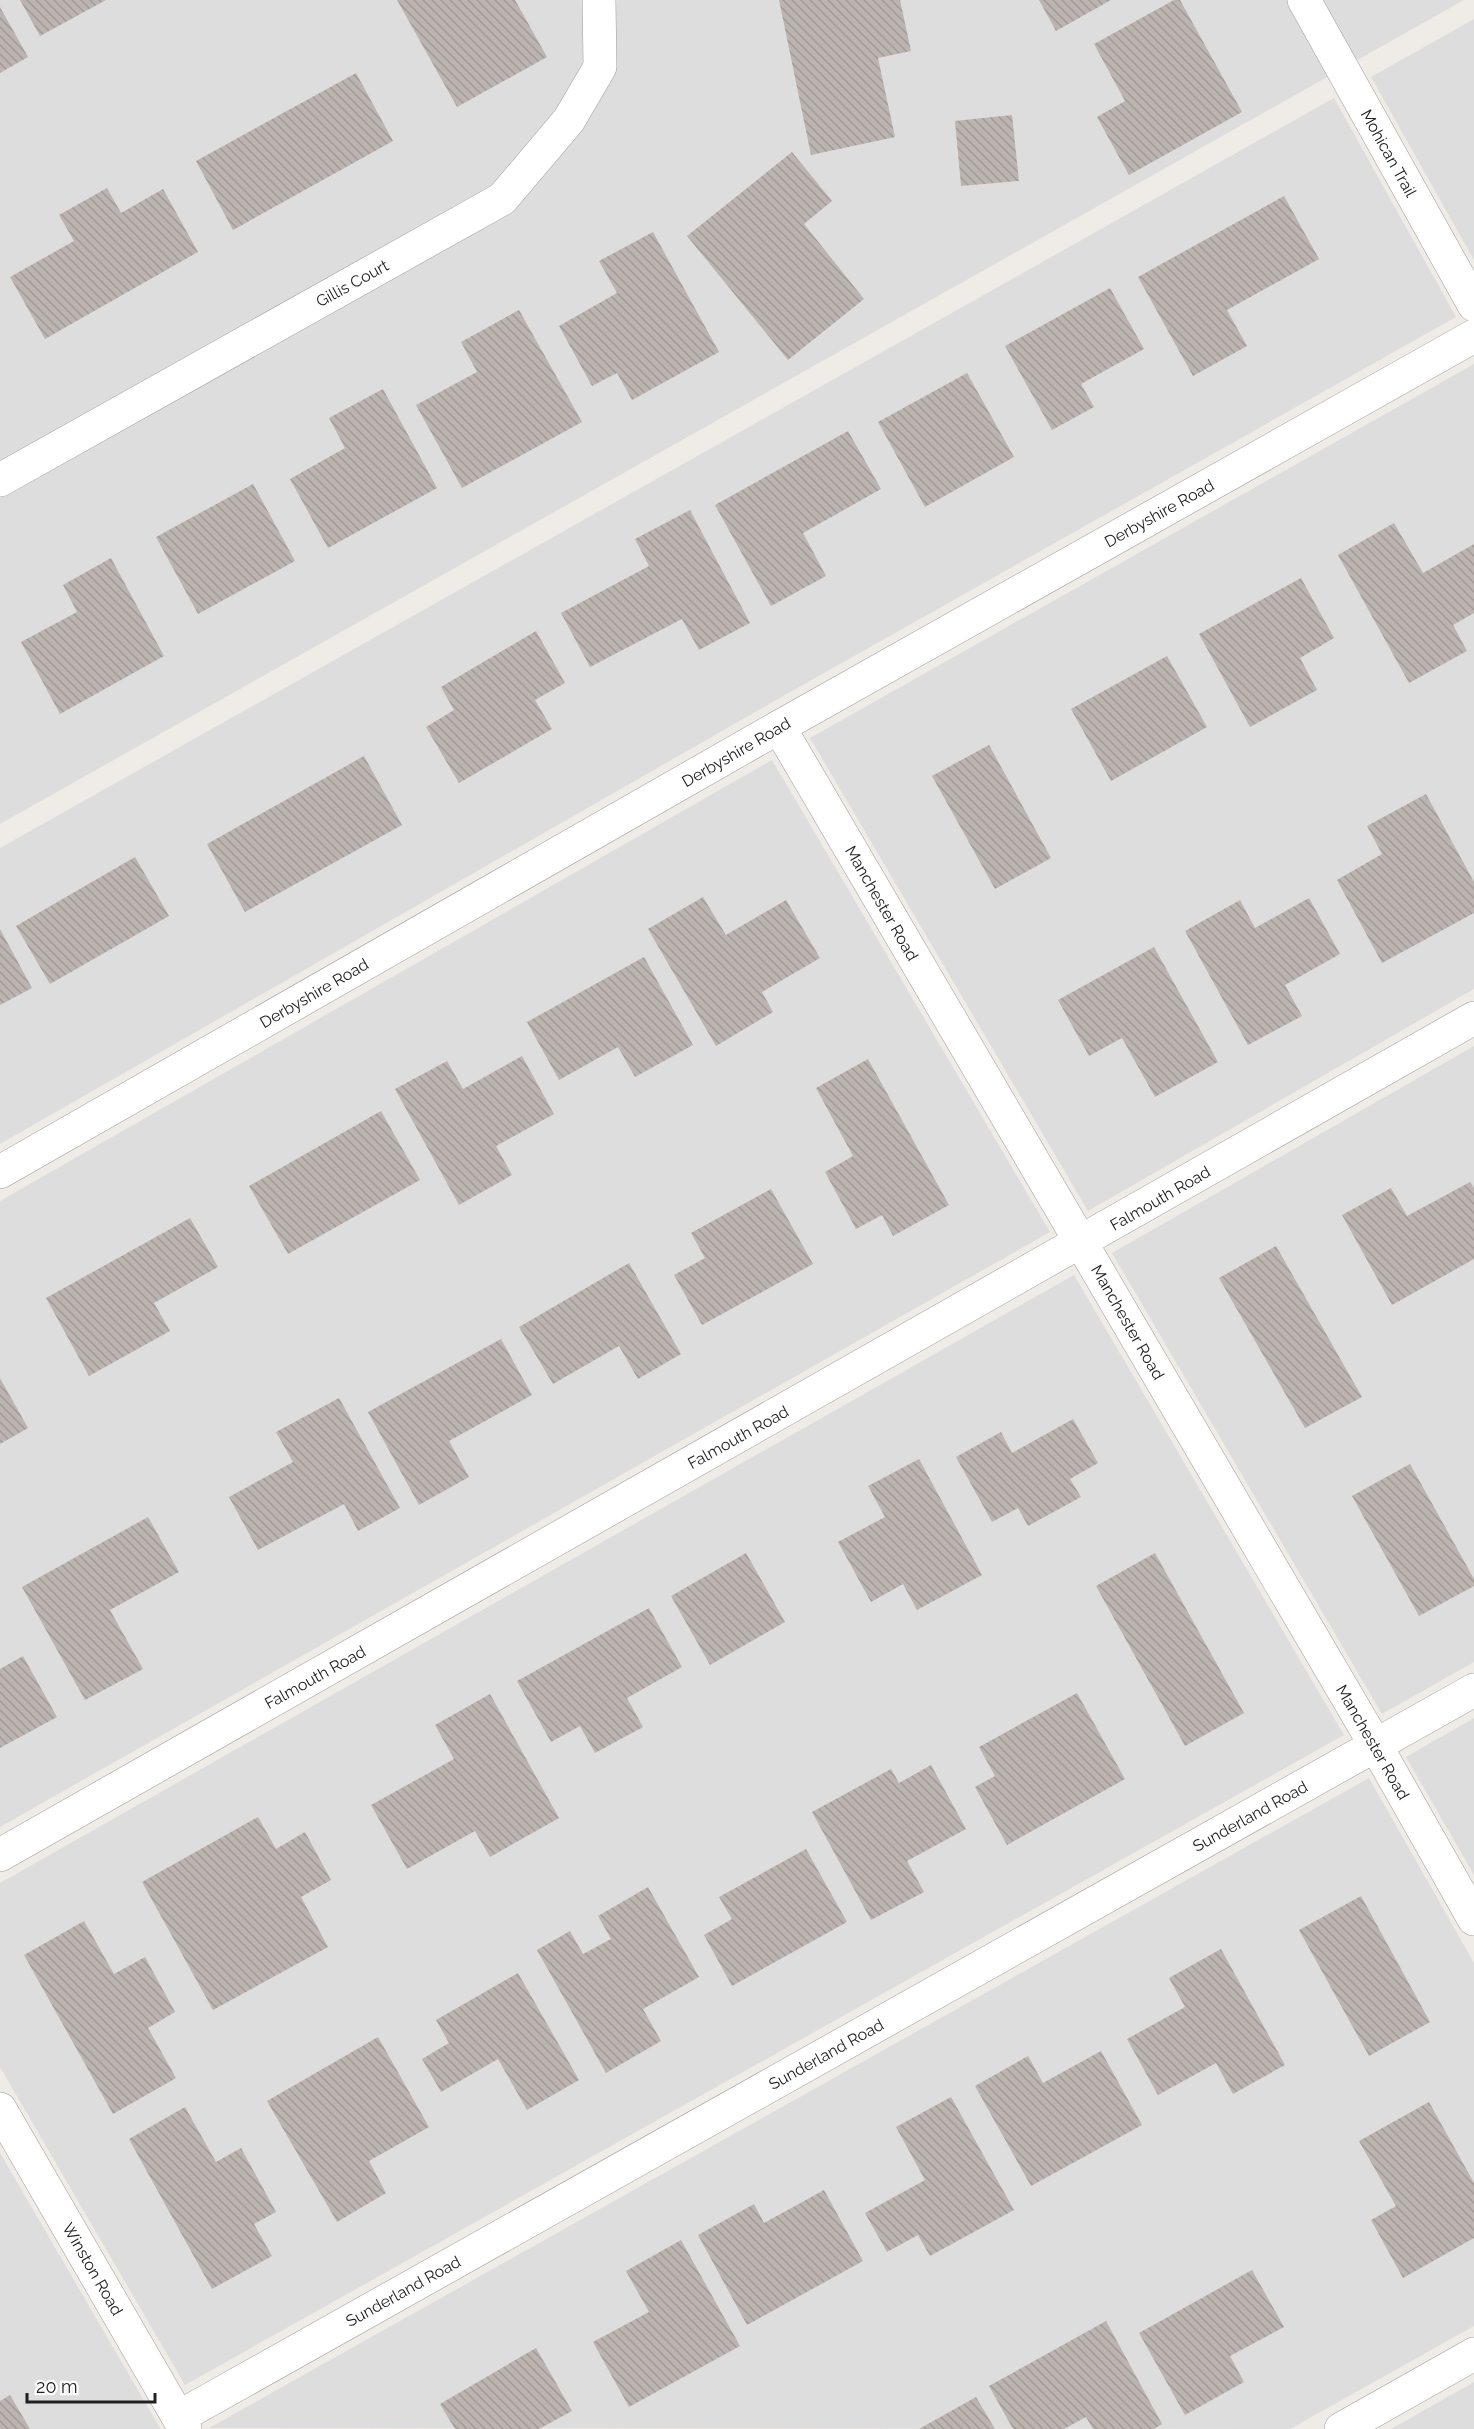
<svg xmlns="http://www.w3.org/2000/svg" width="1474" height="2429" font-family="Raleway,sans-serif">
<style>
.residential{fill:#dedddd}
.building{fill:url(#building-back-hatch)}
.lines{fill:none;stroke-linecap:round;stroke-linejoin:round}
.minor-casing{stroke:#9d9d9d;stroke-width:34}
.tertiary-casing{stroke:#9d9d9d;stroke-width:34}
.minor{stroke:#fff;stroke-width:33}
.tertiary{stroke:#fff;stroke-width:33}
.labels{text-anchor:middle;stroke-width:6;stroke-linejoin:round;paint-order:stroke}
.street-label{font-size:16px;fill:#202020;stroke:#fff}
</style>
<defs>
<pattern id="building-back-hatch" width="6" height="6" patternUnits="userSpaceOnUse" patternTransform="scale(1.5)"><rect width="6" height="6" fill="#bcb4b0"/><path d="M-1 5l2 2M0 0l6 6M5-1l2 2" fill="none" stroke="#a19a97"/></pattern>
</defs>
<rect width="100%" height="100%" fill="#efebe7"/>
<path class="residential" d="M0,0H1464L0,824Z
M1474,19V260L1371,77Z
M1334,98L1456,317L785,695L0,1144V848Z
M1474,364V989L1088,1211L810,738Z
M772,760L1050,1232L0,1827V1201Z
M1474,1046V1662L1382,1714L1112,1253Z
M1074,1275L1344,1735L185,2385L0,2067V1883Z
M1474,1718V1875L1406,1757Z
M1369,1778L1474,1963V2326L1290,2429L209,2428Z
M0,2153L160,2428V2429H0Z
M1474,2382V2429H1391Z"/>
<path class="building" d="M20,0H106L40,36Z
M397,0H515L547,57L457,107Z
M779,0H900L911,51L878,58L895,137L811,155Z
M1039,0H1111L1056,31Z
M1174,0H1180L1242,112L1129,175L1097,117L1125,101L1094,44Z
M0,7L28,57L0,73Z
M356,73L393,141L233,230L196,161Z
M1012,115L1019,181L961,186L955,121Z
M792,152L832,201L804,224L864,299L788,360L687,236Z
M107,188L121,213L163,189L198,252L45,339L10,277L74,241L59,215Z
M1284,196L1319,259L1227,310L1247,346L1193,376L1138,277Z
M653,232L719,352L632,400L617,373L592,386L559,326L617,293L599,261Z
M1110,288L1144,349L1081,384L1094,407L1052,430L1005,346Z
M519,310L582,422L462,488L416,405L477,372L461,342Z
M967,373L1014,457L925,507L878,422Z
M383,389L437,488L328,548L290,479L345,448L329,418Z
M848,431L881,489L803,533L826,576L771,606L715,505Z
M253,484L295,561L198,614L156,537Z
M690,510L750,623L699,650L682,619L590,667L561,613L649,566L635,539Z
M1394,523L1423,573L1474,544V613L1453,625L1467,651L1409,683L1338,555Z
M111,558L164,656L60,714L21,642L77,612L63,585Z
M1301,578L1334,638L1300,658L1317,690L1250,727L1199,634Z
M536,631L565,683L535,700L552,729L459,783L426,727L454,710L441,687Z
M1167,656L1207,727L1111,781L1071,709Z
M989,745L1051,858L995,889L932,776Z
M364,756L402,825L245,912L207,844Z
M1426,794L1474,882V913L1382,963L1337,880L1382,854L1367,826Z
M135,857L169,916L50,984L16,926Z
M703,897L726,935L786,900L820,958L762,992L773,1012L716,1046L648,929Z
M1309,898L1340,954L1285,985L1302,1016L1248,1045L1185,931L1240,900L1255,928Z
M0,929L32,988L0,1005Z
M1154,947L1218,1062L1155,1097L1122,1038L1089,1056L1058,1000Z
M644,957L693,1045L635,1077L618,1047L559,1080L527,1022Z
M522,1056L554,1114L496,1146L512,1175L459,1205L395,1089L447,1061L463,1089Z
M868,1059L949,1205L893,1236L882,1215L856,1229L825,1172L853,1156L816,1088Z
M381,1111L420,1180L288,1254L249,1186Z
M1470,1182L1474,1188V1259L1392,1305L1342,1215L1391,1188L1407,1216Z
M771,1189L813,1264L702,1325L674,1275L705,1258L691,1233Z
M190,1218L218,1267L154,1303L170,1331L89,1376L46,1298Z
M1276,1246L1362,1397L1305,1428L1219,1278Z
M629,1263L681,1354L638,1379L619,1346L553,1384L519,1327Z
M501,1339L532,1395L449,1441L469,1477L419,1505L368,1412Z
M0,1378L28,1428L0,1444Z
M339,1398L400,1508L358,1531L344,1504L258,1550L229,1497L293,1462L276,1432Z
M1073,1419L1098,1463L1070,1479L1081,1497L1028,1526L1018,1508L992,1522L956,1457L1001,1432L1012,1453Z
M919,1459L982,1575L917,1610L903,1584L871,1602L838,1542L885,1517L868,1486Z
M1410,1464L1474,1579V1586L1419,1616L1352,1496Z
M148,1517L179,1572L110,1610L143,1669L85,1700L22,1587Z
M746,1553L785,1622L710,1665L671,1596Z
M1155,1553L1244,1713L1185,1746L1096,1586Z
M649,1608L682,1667L627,1698L643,1727L595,1753L580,1726L551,1742L517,1681Z
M23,1656L57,1717L0,1748V1669Z
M1077,1693L1125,1779L1007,1845L975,1787L995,1776L979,1747Z
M490,1694L559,1818L490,1857L475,1831L407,1869L371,1805L454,1759L435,1725Z
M931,1765L966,1829L907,1861L924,1892L871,1920L812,1812L891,1769L899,1783Z
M258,1817L276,1849L305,1832L331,1880L301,1897L328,1947L213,2010L142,1882Z
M806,1849L847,1922L732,1986L704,1935L732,1919L719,1897Z
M648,1887L699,1977L643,2009L661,2041L606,2073L537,1950L570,1931L583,1954L611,1939L598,1916Z
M1361,1896L1430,2022L1369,2056L1299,1930Z
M84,1921L114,1974L145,1957L175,2012L148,2028L176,2078L113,2114L24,1955Z
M1221,1949L1285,2065L1233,2094L1216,2063L1158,2095L1127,2039L1185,2007L1169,1978Z
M518,1973L579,2080L527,2110L498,2059L441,2092L422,2059L449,2043L436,2020Z
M378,2037L429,2127L369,2161L386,2193L337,2222L267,2101Z
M1101,2051L1142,2125L1031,2186L975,2086L1028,2056L1043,2083Z
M951,2097L1014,2210L930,2256L918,2235L887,2252L865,2213L925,2180L896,2127Z
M1429,2102L1474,2183V2238L1403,2278L1371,2220L1396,2206L1359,2141Z
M185,2107L216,2162L241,2148L276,2212L254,2224L272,2256L212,2289L129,2139Z
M824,2190L863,2261L747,2325L698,2235L754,2204L764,2223Z
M681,2240L740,2346L629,2407L593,2342L649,2312L626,2271Z
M1252,2270L1284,2327L1230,2356L1244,2382L1185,2415L1139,2333Z
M1106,2321L1162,2424L1154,2429H1093L1086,2417L1064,2429H1013L989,2386Z
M536,2348L572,2411L539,2429H455L440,2404Z
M10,2395L30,2429H0V2401Z
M976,2397L995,2429H919Z"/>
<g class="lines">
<g class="minor-casing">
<path id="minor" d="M0,480L502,199L569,120L600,67L599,0
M779,727L1376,1746L1474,1919
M0,1855L1474,1018
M0,2109L185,2429
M179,2417L1474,1690
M1341,2429L1474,2354"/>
</g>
<g class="tertiary-casing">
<path id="tertiary" d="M1304,0L1474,305
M0,1172L779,727L1474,336"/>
</g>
<use href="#minor" class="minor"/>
<use href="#tertiary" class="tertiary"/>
</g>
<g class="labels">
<g class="street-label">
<text transform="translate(1389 153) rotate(61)" y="6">Mohican Trail</text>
<text transform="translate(352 283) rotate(-29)" y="6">Gillis Court</text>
<text transform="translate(1159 513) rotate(-29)" y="6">Derbyshire Road</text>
<text transform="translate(736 752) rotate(-30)" y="6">Derbyshire Road</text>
<text transform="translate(882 903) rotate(60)" y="6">Manchester Road</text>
<text transform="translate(314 993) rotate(-30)" y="6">Derbyshire Road</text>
<text transform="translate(1160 1198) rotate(-30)" y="6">Falmouth Road</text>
<text transform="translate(1128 1322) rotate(60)" y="6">Manchester Road</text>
<text transform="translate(738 1437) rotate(-29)" y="6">Falmouth Road</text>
<text transform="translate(315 1677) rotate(-29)" y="6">Falmouth Road</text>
<text transform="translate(1373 1742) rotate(60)" y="6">Manchester Road</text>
<text transform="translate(1250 1816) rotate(-29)" y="6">Sunderland Road</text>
<text transform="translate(826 2054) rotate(-29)" y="6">Sunderland Road</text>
<text transform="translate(93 2269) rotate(60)" y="6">Winston Road</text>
<text transform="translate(403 2291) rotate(-29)" y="6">Sunderland Road</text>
</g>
</g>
<path d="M27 2393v9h128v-9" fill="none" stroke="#202020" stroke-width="3"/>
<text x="36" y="2393" font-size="18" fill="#202020" stroke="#ffffff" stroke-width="4.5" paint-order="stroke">20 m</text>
</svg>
